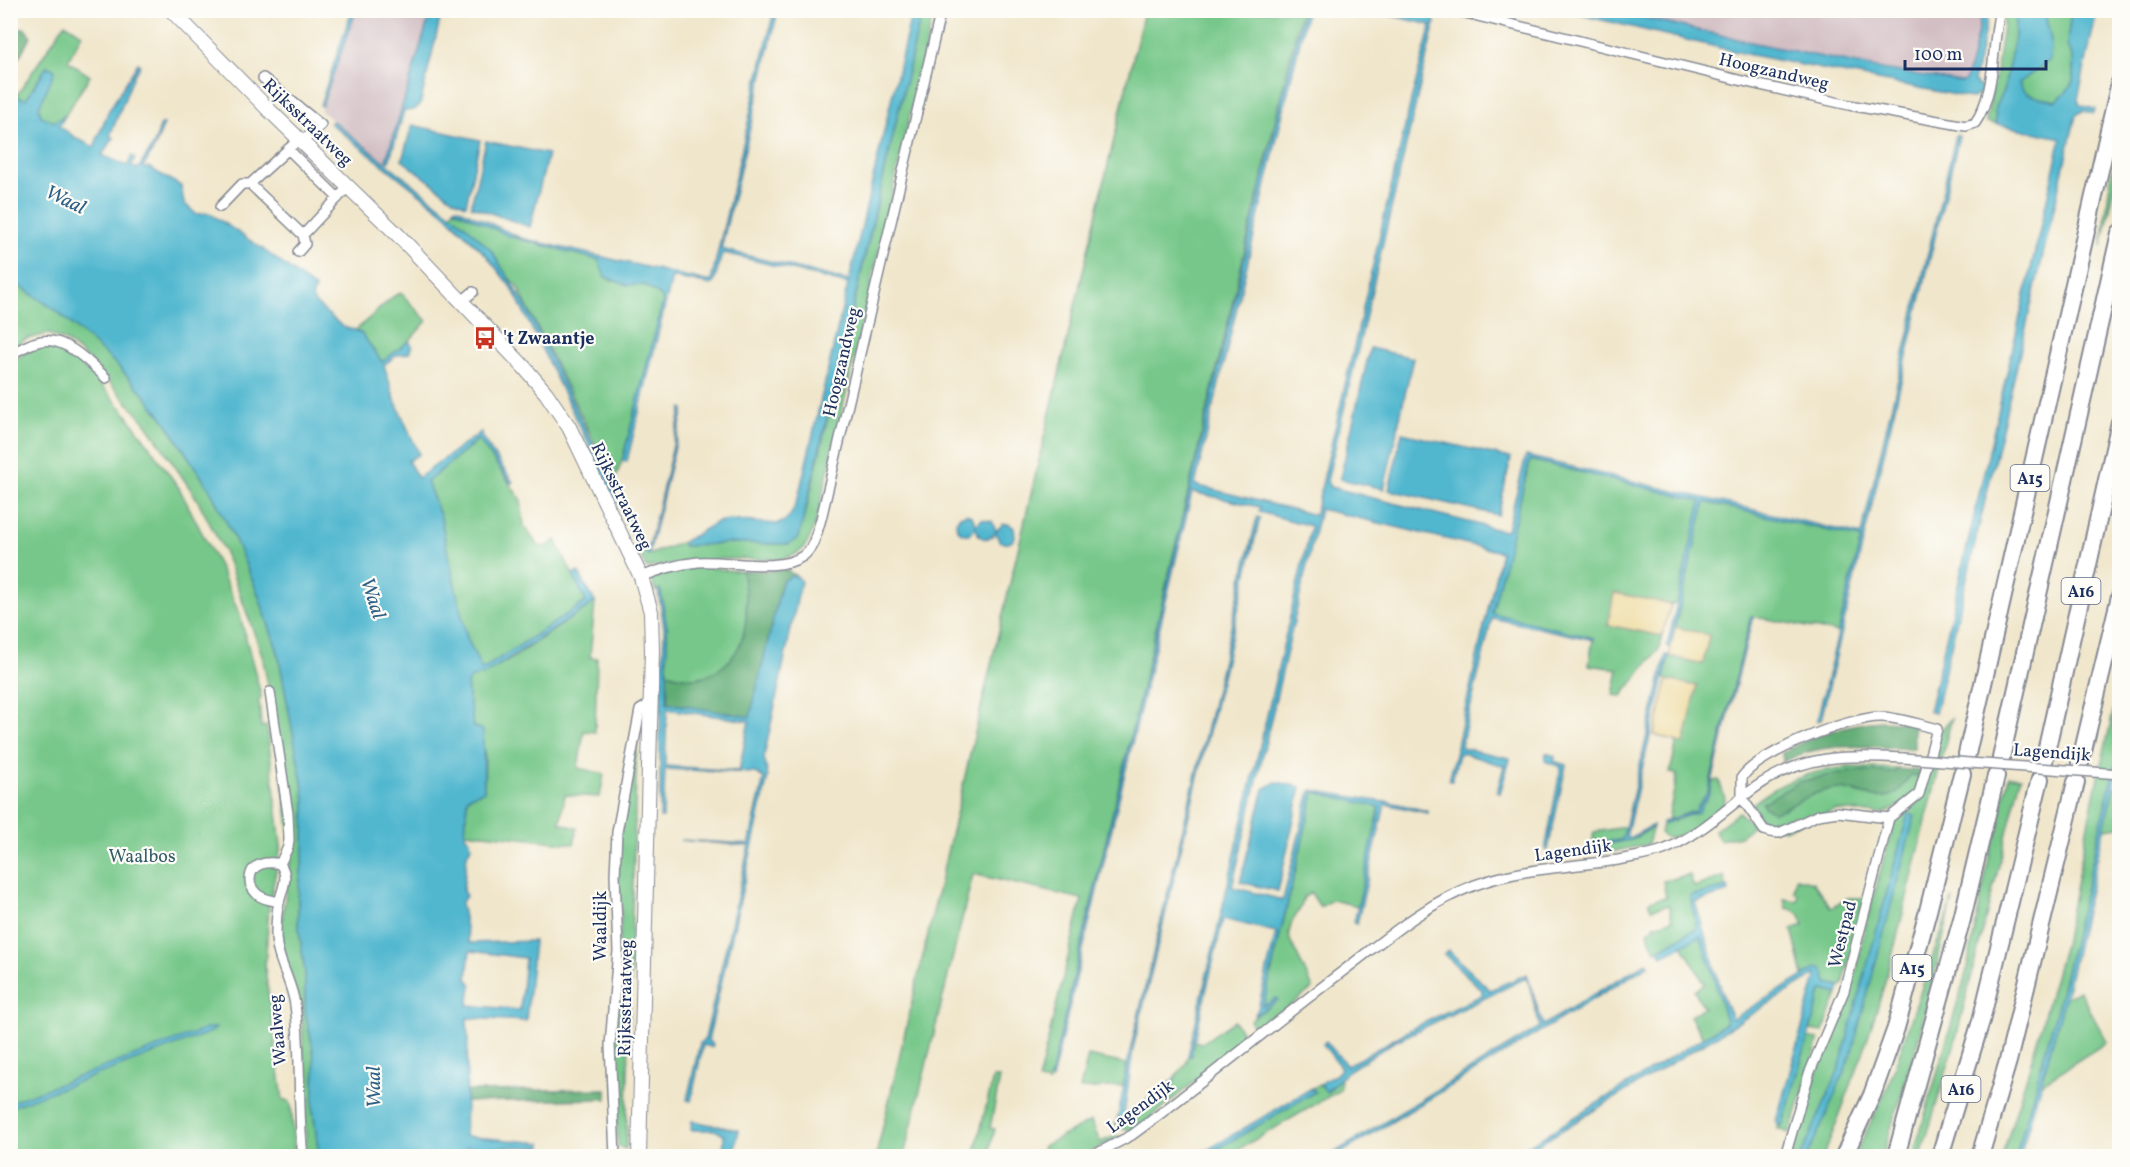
<svg xmlns="http://www.w3.org/2000/svg" width="2130" height="1167" font-family="Vollkorn,serif">
<style>
.industrial{fill:#d2bec3}
.green{fill:#76c789;stroke:#487b74;stroke-width:1.5}
.forest{fill:#60ac75;stroke:#3e6e6a;stroke-width:1.5}
.sand{fill:#eeda9e;stroke:#84847e;stroke-width:1.5}
.water{fill:#51b7cf;stroke:#367396;stroke-width:1.5;fill-rule:evenodd}
.lines{fill:none;stroke-linecap:round;stroke-linejoin:round}
.street-casing{stroke:#868a94;stroke-width:12}
.secondary-casing{stroke:#868a94;stroke-width:16}
.highway-casing{stroke:#868a94;stroke-width:20}
.street{stroke:#fff;stroke-width:9}
.secondary{stroke:#fff;stroke-width:14}
.highway{stroke:#fff;stroke-width:16}
.street-bridge-casing{stroke:#868a94;stroke-width:12;stroke-linecap:butt}
.street-bridge{stroke:#fff;stroke-width:9}
.labels{text-anchor:middle;stroke-width:4.5;stroke-linejoin:round;paint-order:stroke}
.shield{fill:#fdfcf7;stroke:#5f6c8c;stroke-width:1.5}
.shield-label{font-size:16px;font-weight:bold;fill:#1b2f5e}
.street-label{font-size:18px;fill:#1b2f5e;stroke:#fdfcf7}
.poi-label{font-size:18px;font-weight:bold;fill:#1b2f5e;stroke:#fdfcf7;text-anchor:start}
.park-label{font-size:18px;fill:#365d6b;stroke:#fdfcf7}
.water-label{font-size:20px;font-style:italic;fill:#2e5f86;stroke:#fdfcf7}
</style>
<rect width="100%" height="100%" fill="#fdfcf7"/>
<filter id="ink" filterUnits="userSpaceOnUse"><feTurbulence type="fractalNoise" baseFrequency=".0167" numOctaves="2"/><feDisplacementMap in="SourceGraphic" scale="12" xChannelSelector="R" yChannelSelector="G"/><feConvolveMatrix kernelMatrix="1 2 1 2 8 2 1 2 1" color-interpolation-filters="sRGB"/></filter>
<filter id="wash" filterUnits="userSpaceOnUse"><feTurbulence type="fractalNoise" baseFrequency=".008" numOctaves="4" result="noise"/><feDisplacementMap in="SourceGraphic" scale="24" xChannelSelector="R" yChannelSelector="G"/><feGaussianBlur stdDeviation="1.35" result="paint"/><feColorMatrix in="noise" values="0 0 0 0 0 0 0 0 0 0 0 0 0 0 0 0 0 1.4 0 .05"/><feComposite in="paint" operator="in"/></filter>
<g filter="url(#wash)">
<rect width="100%" height="100%" fill="#f0e6cb"/>
<path class="industrial" d="M356,11H431L386,160L383,163L320,110L324,103Z
M1583,11H1985L1968,92Z"/>
<path class="green" d="M922,11H934L817,519L808,542L802,550L794,555L781,559H721L646,568L627,523L648,555L683,542L684,546L729,543L789,544L805,516Z
M1144,11H1301L1049,1083L1038,1081L1082,899L973,874L904,1156H876Z
M2005,11H2017L2015,16V36L2004,89L1995,107L1996,124L1986,122L1997,67Z
M2046,11H2071L2067,46L2073,58V82L2065,94L2056,101C2042,98 2024,98 2019,83L2026,76L2051,40L2046,19Z
M65,23L82,34L68,61L90,76L65,116L54,122L41,116L39,107L54,70L47,67L26,100L15,98Z
M2119,134V168L2102,246L2109,189Z
M454,209L509,236L599,260L608,279L621,283L645,285L662,297L663,302L622,461L614,482L517,286L449,218Z
M10,280L57,311L114,362L143,393L165,421L210,490L234,537L257,591L278,652L305,799L304,848L298,898V922L305,973V1011L313,1049L315,1068L313,1110L319,1156H306L302,1018L301,1005L285,964L280,934L292,848L270,695L262,655L225,553L197,499L146,423L91,362L67,342L49,334L26,339L11,348Z
M401,293L427,321L409,341L382,362L362,334L356,330L394,296Z
M49,344L76,361L96,379L127,415L179,488L220,568L240,616L261,695V698L259,700L261,727L267,726L281,846L269,906L265,969L283,1100L289,1101L291,1104L295,1156H11L10,362L34,348Z
M479,439L521,500L524,526L538,546L546,547L556,540L586,602L482,670L467,638L448,555L441,518L427,482Z
M1530,460L1701,501L1677,603L1608,625L1662,636L1659,649L1622,696L1613,695L1618,669L1589,665L1593,638L1491,613Z
M1705,502L1861,538L1838,633L1751,616L1708,792L1695,811L1668,820L1677,775L1670,772L1677,742L1683,743L1697,686L1664,679L1669,656L1703,664L1709,635L1675,627Z
M703,565L724,570L742,571C749,606 752,650 716,671C700,681 685,679 667,673V628L660,590L655,591L651,579L659,575Z
M595,602L590,657L597,658L595,732L584,731L578,768L604,774L600,797L565,795L560,823L577,828L574,844L465,832L467,798L484,790L485,756L479,728L473,727L467,684L469,680L511,659Z
M2119,687V748L2059,1002L2016,1156H2002L2029,1069L2064,944L2094,795Z
M1952,717L1895,945L1881,996L1863,1053L1824,1156H1791L1816,1076L1856,973L1864,931L1892,829L1897,817L1912,808L1920,799L1937,741L1943,728Z
M637,734L626,1149L618,1147L613,1043L621,911C611,855 627,789 637,734Z
M1848,767L1897,769L1896,773L1857,771L1799,782L1783,810C1797,800 1813,791 1831,789C1866,786 1887,817 1910,775L1920,776L1915,794L1893,810L1881,814L1836,810L1784,829L1767,827L1750,806C1780,781 1810,771 1848,767Z
M2009,776L2021,777L1955,1042L1921,1156H1913L1966,974L1989,857Z
M1719,780L1725,799C1721,817 1684,837 1667,838L1660,833L1662,824C1693,814 1703,815 1713,781Z
M2113,787L2119,788V827L2104,829Z
M1316,791L1380,806L1358,906L1332,900L1320,907L1311,893L1304,897L1300,909L1292,922L1289,932L1290,940L1313,988L1260,1029L1256,1030L1253,1028L1250,1020L1278,1000L1276,998L1263,1007L1314,792Z
M1739,812L1753,826L1740,836L1720,840L1714,831Z
M1626,827L1622,840L1601,843L1633,839L1653,827L1648,844L1602,854C1595,850 1591,839 1594,832Z
M1690,875L1694,887L1724,876L1726,888L1690,896L1697,928L1656,951L1650,940L1648,931L1654,928V925L1672,920L1669,905L1651,909L1649,901L1666,897L1663,881Z
M1796,878L1813,882L1831,908L1848,898H1865L1843,985L1840,986L1826,983L1821,968H1817L1803,976L1792,929L1804,925C1800,913 1799,911 1786,908L1784,899L1797,901L1798,894L1794,892Z
M1953,898L1915,1053L1882,1156H1854L1887,1089Z
M1698,936H1700L1712,970L1726,1021L1725,1024L1703,1038L1690,1016L1704,1007L1694,991L1705,984L1682,945Z
M1824,990L1838,994L1823,1032L1810,1030L1821,992Z
M2079,990L2107,1042L2041,1084L2065,998Z
M1234,1021L1245,1037L1204,1069L1205,1073L1138,1128L1134,1130L1117,1128L1115,1125L1118,1117L1120,1119L1154,1100L1175,1082L1173,1080L1186,1064L1188,1056H1191L1194,1041L1202,1043Z
M1808,1037L1819,1040L1790,1133L1777,1129L1779,1125L1783,1124Z
M1088,1056L1127,1064L1123,1086L1080,1089Z
M1341,1077L1340,1090L1227,1156H1206L1314,1092L1312,1088L1321,1084L1326,1092H1328Z
M993,1078H1000L990,1128L995,1129L988,1156H974Z
M1091,1121L1100,1142L1116,1136L1122,1137L1082,1156H1040L1043,1146Z"/>
<path class="forest" d="M24,28L31,36L11,71C10,56 10,42 19,29Z
M786,570L798,577L791,576L782,582L750,717L668,703L667,673C685,679 700,681 716,671C752,650 749,606 742,571Z
M1881,721L1900,722L1914,726V749C1870,747 1823,740 1783,762L1782,753C1811,736 1848,723 1881,721Z
M1897,769L1923,771L1920,776L1910,775C1886,819 1865,784 1828,790C1808,793 1793,807 1773,812L1765,808L1762,803L1799,782L1834,774L1857,771L1895,773Z
M606,1089L607,1099L466,1102L467,1091Z"/>
<path class="sand" d="M1614,593L1671,604L1662,636L1608,625Z
M1675,627L1709,635L1703,664L1669,656Z
M1667,680L1697,686L1684,744L1654,735Z"/>
<path class="water" d="M352,10L356,11L322,106L320,105Z
M431,11H442L420,105L414,110L404,111L389,162L386,160Z
M774,11H778L721,249L849,281L912,11H922L799,537L789,544L729,543L684,546L683,542L717,522L729,520L776,524C791,522 793,510 798,498L848,284L724,253L722,254L714,282L711,285L672,277L627,461L625,462L622,461L663,302L662,297L645,285H627L605,277L599,260L509,236L454,209L456,207L521,238L706,281H711Z
M1303,11H1307L1195,485L1315,515L1410,105L1431,25L1372,11H1412L1431,14L1435,22L1327,481L1330,487L1504,531L1507,530L1526,456L1861,535L1956,135L1959,136L1821,720L1817,721L1861,538L1705,502L1670,647L1667,646L1701,501L1530,460L1492,613L1594,638V640L1492,618L1461,746L1462,748L1510,758L1509,763L1500,793L1497,792L1504,766L1462,753L1459,754L1452,781H1449L1501,552L1320,509L1232,887L1283,900L1309,795L1312,790L1383,802L1386,801L1428,811V813L1385,804L1357,924L1354,923L1380,807L1314,792L1263,1006L1277,998L1278,1000L1254,1016L1258,1009L1276,932L1223,919L1191,1056H1188L1311,526L1259,512L1260,507L1192,492L1052,1080L1050,1079Z
M1564,11H1615L1755,43L1876,68L1961,82L1965,81L1972,59L1982,11H1989L1974,81L1978,86L1983,89L1982,93L1972,98L1965,97L1746,54Z
M2017,11H2046V19L2051,40L2050,60L2019,83C2023,98 2042,98 2056,101L2065,94L2073,82V58L2067,46L2071,11H2097L2078,99L2080,105L2095,109L2094,113L2083,111L2076,115L1935,713L1929,712L2061,138L1996,124L1995,107L2004,89L2015,36V16Z
M138,63L140,66L134,75L110,136L114,138L102,155L127,166L132,156L135,158L131,166L138,169L154,144L161,124H164L155,147L143,167L146,169L148,167L181,186L184,203L196,214L209,213L260,247L315,288L312,298L314,302L343,327L355,330L362,334L382,362L409,341L412,345L409,353L397,355L384,365L395,400L419,454L408,461L418,478L481,432V436L513,482L511,483L478,439L427,482L441,518L448,555L467,638L482,670L586,602L573,575L578,572L595,602L482,676L479,675L469,680L467,684L473,727L483,730L484,791L469,796L467,798L465,835L470,840L471,847L467,855L463,891L466,896L461,903L469,943L534,941L526,1021L467,1018L468,1037L465,1136L542,1143V1147H466L465,1156H319L313,1110L315,1068L313,1049L305,1011V973L298,922V898L304,848L305,799L278,652L257,591L234,537L210,490L165,421L143,393L114,362L57,311L11,280V96L26,99L47,66L55,70L39,107L41,116L54,122L65,116L59,126L78,139L94,147L108,112ZM470,951L525,958L520,1010L468,1005C471,998 468,992 472,985L467,978Z
M333,121L465,225L491,250L524,303L642,545L646,548L649,546L682,408L684,409L649,554L645,553L622,513L513,290L486,255L445,214L330,123Z
M412,125L480,140L466,205L453,199L402,160Z
M486,141L548,154L530,227L471,206Z
M1370,348L1413,358L1384,489L1340,479Z
M1402,433L1511,458L1498,515L1389,490Z
M966,514L972,516L976,525L982,519L992,521L996,531L1003,524H1009L1014,528L1015,537C1012,544 1005,545 999,541L996,532C992,538 986,541 979,536L976,528L969,534C961,535 956,530 956,522L960,516Z
M1257,517L1260,518L1133,1049L1124,1114L1127,1115L1173,1080L1175,1081C1161,1093 1140,1116 1123,1120L1118,1117L1130,1051Z
M791,576L798,577L801,581L764,757L768,777L708,1041L713,1044L712,1047L703,1045L691,1101L687,1100L700,1043L705,1039L749,846L680,840L749,844L764,778L755,773L665,769L663,818H660V730L664,629L658,590L660,589L661,593L667,628V703L750,717L782,582ZM667,709L749,721L739,771L665,766Z
M1751,616H1753L1709,794L1698,812L1662,824V822L1695,811L1708,792Z
M1666,655L1669,656L1626,837H1631L1653,825V827L1630,840L1601,845V842L1621,840L1623,837Z
M2119,748V764L2065,998L2020,1156H2016L2059,1002Z
M1546,753L1555,756L1554,761L1566,765L1548,850H1545L1561,767L1545,761Z
M1276,782L1301,787L1278,891L1240,882L1264,789Z
M1908,814L1915,815L1852,1052L1828,1111L1807,1156H1801L1839,1069Z
M1728,887L1729,892L1695,902L1726,1005L1732,1019L1817,968H1821L1824,971L1827,983L1840,986L1838,994L1824,990L1821,992L1783,1124L1780,1126L1776,1122L1817,974L1520,1156H1512L1725,1024L1726,1021L1712,970L1700,936L1662,956L1659,950L1697,928L1690,896Z
M1448,950L1490,990L1527,974L1543,1025L1647,962L1649,965L1336,1156H1329L1540,1027L1528,980L1526,978L1392,1043L1348,1071L1326,1092L1321,1084C1327,1077 1338,1077 1341,1068L1323,1044L1326,1041L1347,1066L1415,1027L1482,995V990L1444,954Z
M209,1028H216L211,1032L11,1107V1102Z
M1312,1088L1315,1092L1206,1156H1197Z
M692,1121L739,1130L733,1156H723L724,1135L715,1130H691Z"/>
</g>
<g filter="url(#ink)">
<g class="lines">
<g class="street-casing">
<path id="street" d="M1453,10L1755,84L1849,105L1966,126L1975,123C1997,91 1991,47 2000,10
M263,78L321,125L309,136L295,143L250,184L303,235L349,186
M288,149L338,198
M220,207L242,184H250
M298,252L305,244L303,235
M462,301L473,292
M10,355C20,349 30,343 41,341C65,336 90,363 106,378
M641,577C658,570 679,564 698,562C728,560 779,573 803,556C814,548 817,532 821,519L941,10
M270,692L288,814L289,840L288,847L280,864
M279,902C271,900 261,899 256,893C252,889 250,885 250,880C250,863 267,861 280,864C290,878 282,888 279,903C276,913 276,925 276,935C276,959 292,981 295,1005C302,1055 297,1106 303,1156
M615,1156L610,1045L618,951L615,875L617,832L640,710L650,704
M1092,1156L1132,1135C1204,1082 1272,1025 1343,971C1384,940 1426,903 1475,885C1520,868 1571,867 1618,860C1634,857 1651,855 1666,849C1702,833 1725,809 1756,787C1803,754 1848,755 1903,758
M1785,1156L1809,1074L1844,991L1889,818L1919,794L1937,729C1918,724 1900,718 1882,717C1851,716 1760,752 1742,777V798L1764,830L1770,832L1779,833L1818,815L1838,812L1889,818"/>
</g>
<g class="secondary-casing">
<path id="secondary" d="M171,10L268,109L400,237L524,367L546,393L569,427L641,577L651,612L652,650L639,1156"/>
</g>
<g class="highway-casing">
<path id="highway" d="M1967,754L2120,82
M2001,758L2120,233
M2044,761L2120,422
M2080,763L2120,596
M1844,1156L1872,1095L1896,1028L1928,911L1962,774
M1896,1156L1962,919L1996,776
M1940,1156L1981,1021L2040,779
M1980,1156L2008,1061L2076,782"/>
</g>
<use href="#street" class="street"/>
<use href="#secondary" class="secondary"/>
<use href="#highway" class="highway"/>
<g class="street-bridge-casing">
<path id="street-bridge" d="M1903,758L2120,774"/>
</g>
<use href="#street-bridge" class="street-bridge"/>
</g>
</g>
<defs>
<g id="bus-bare" transform="scale(1.8)"><path d="M-5-6H5V4H4V6H2V4H-2V6H-4V4H-5ZM-3.5-4V0h7V-4ZM-3.5 1.2v1.5H-2V1.2ZM2 1.2v1.5H3.5V1.2Z" fill="#c8321e" stroke="#fdfcf7" stroke-width="2.5" paint-order="stroke"/></g>
</defs>
<g fill-rule="evenodd">
<use href="#bus-bare" x="485" y="338"/>
</g>
<g class="labels">
<g class="shield">
<rect x="2010.5" y="465" width="39" height="26" rx="4.5"/>
<rect x="2061.5" y="578" width="39" height="26" rx="4.5"/>
<rect x="1892.5" y="955" width="39" height="26" rx="4.5"/>
<rect x="1941.5" y="1076" width="39" height="26" rx="4.5"/>
</g>
<g class="shield-label">
<text x="2030" y="484">A15</text>
<text x="2081" y="597">A16</text>
<text x="1912" y="974">A15</text>
<text x="1961" y="1095">A16</text>
</g>
<g class="street-label">
<text transform="translate(1774 71) rotate(13)" y="6">Hoogzandweg</text>
<text transform="translate(308 122) rotate(44)" y="6">Rijksstraatweg</text>
<text transform="translate(841 362) rotate(-77)" y="6">Hoogzandweg</text>
<text transform="translate(622 496) rotate(64)" y="6">Rijksstraatweg</text>
<text transform="translate(2052 752) rotate(4)" y="6">Lagendijk</text>
<text transform="translate(1573 850) rotate(-8)" y="6">Lagendijk</text>
<text transform="translate(600 926) rotate(-90)" y="6">Waaldijk</text>
<text transform="translate(1842 934) rotate(-76)" y="6">Westpad</text>
<text transform="translate(625 998) rotate(-89)" y="6">Rijksstraatweg</text>
<text transform="translate(277 1030) rotate(-95)" y="6">Waalweg</text>
<text transform="translate(1140 1106) rotate(-36)" y="6">Lagendijk</text>
</g>
<g class="poi-label">
<text x="503" y="344">'t Zwaantje</text>
</g>
<g class="park-label">
<text x="142" y="862">Waalbos</text>
</g>
<g class="water-label">
<text transform="translate(66 199) rotate(26)" y="7">Waal</text>
<text transform="translate(374 598) rotate(72)" y="7">Waal</text>
<text transform="translate(373 1087) rotate(-91)" y="7">Waal</text>
</g>
</g>
<rect width="2130" height="1167" fill="none" stroke="#fdfcf7" stroke-width="36"/>
<path d="M1905 60v9h141v-9" fill="none" stroke="#1b2f5e" stroke-width="3"/>
<text x="1914" y="60" font-size="18" fill="#1b2f5e" stroke="#fdfcf7" stroke-width="4.5" paint-order="stroke">100 m</text>
</svg>
